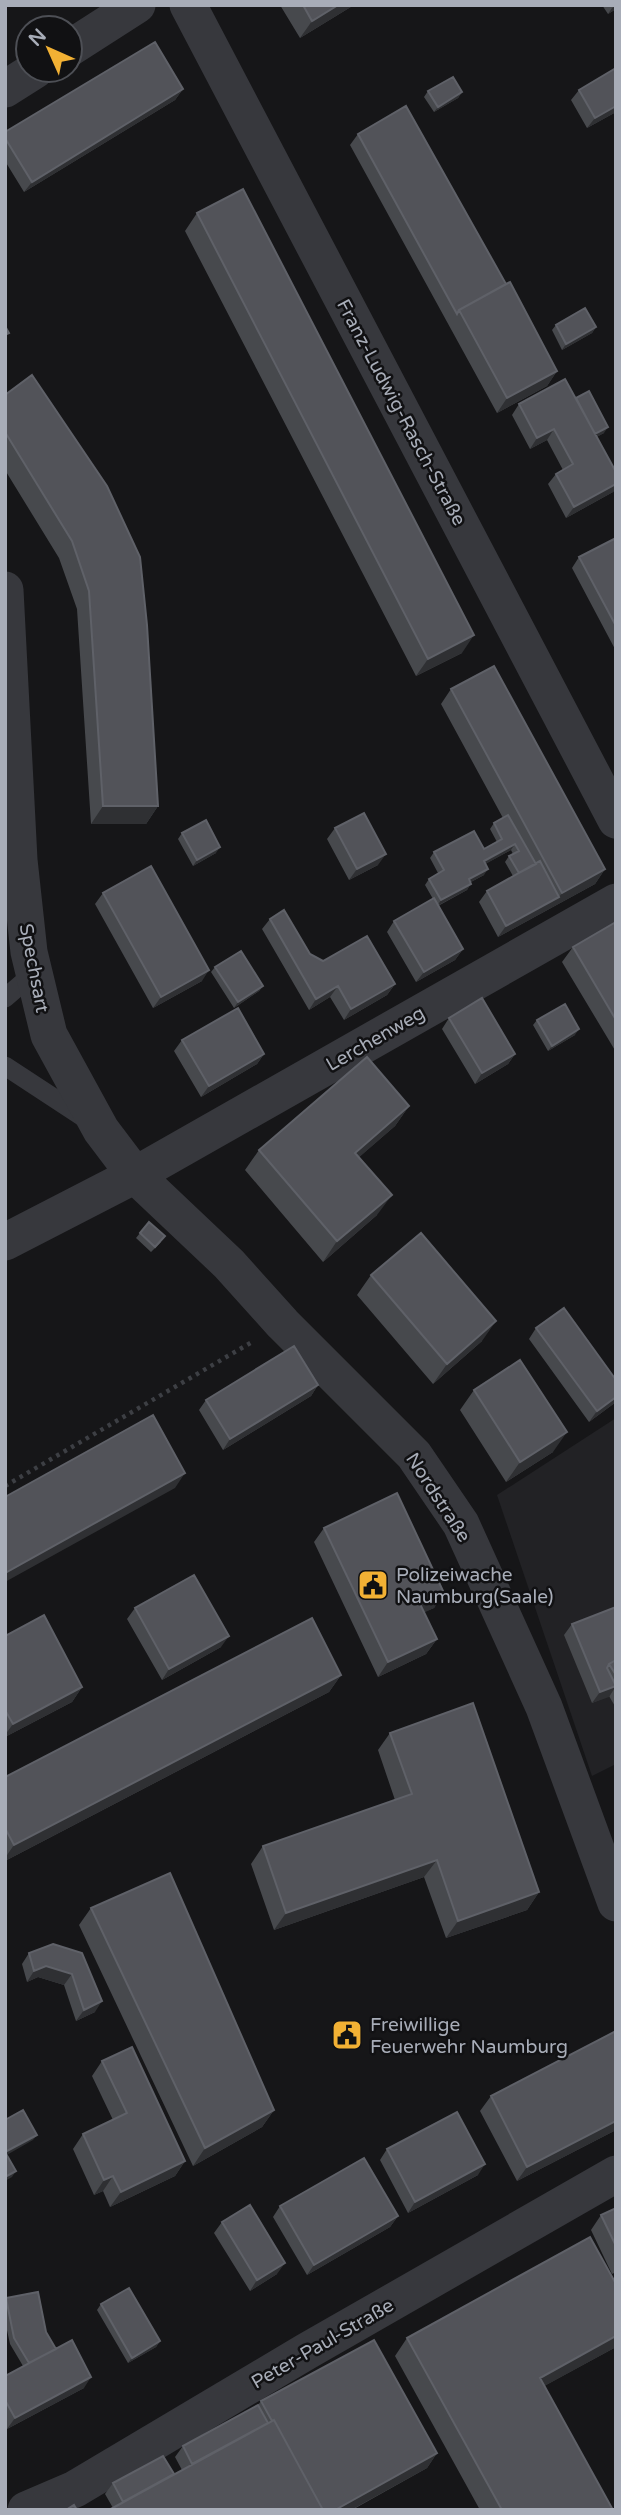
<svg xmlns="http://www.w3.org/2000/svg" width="621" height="2515" font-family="'Varela Round',sans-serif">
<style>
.built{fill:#222225}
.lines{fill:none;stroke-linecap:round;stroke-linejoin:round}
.path{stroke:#3d3f44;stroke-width:4.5;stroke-dasharray:3.5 5;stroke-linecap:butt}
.lane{stroke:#37383d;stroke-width:19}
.street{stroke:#37383d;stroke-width:37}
.wall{fill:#47494d}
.shaded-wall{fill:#2f3033}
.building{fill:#525359;stroke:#5f6168;stroke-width:2}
.labels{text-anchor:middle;stroke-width:5;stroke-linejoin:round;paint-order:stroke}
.street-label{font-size:19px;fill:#a8adb8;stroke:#111113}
.poi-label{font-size:19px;fill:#a8adb8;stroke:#111113;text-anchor:start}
</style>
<rect width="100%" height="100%" fill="#161618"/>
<path class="built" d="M616,1418V1764L592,1776L497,1495Z"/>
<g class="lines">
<path class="path" d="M5,1486L252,1342"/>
<path class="lane" d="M5,998L34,973
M5,1066L89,1121"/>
<path class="street" d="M188,5L616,820
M70,48L137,5
M5,89L35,70
M5,590L19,860L29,952L49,1035L101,1130L135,1175L229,1264L283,1324L414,1455L461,1524L544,1707L616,1903
M5,1242L135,1175L616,902
M26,2510L75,2489L307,2351L616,2174"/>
</g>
<path class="wall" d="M280,5H354L300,38Z
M602,5H616V9L608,14Z
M616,68V112L587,128L571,100L579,90Z
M183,89L175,100L24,192L5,161V132Z
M428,91L462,92L458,98L434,112L424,97Z
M358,134L506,284L557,371L547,386L497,413L350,145Z
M197,213L462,653L416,676L185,231Z
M556,325L596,327L592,333L562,350L552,330Z
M5,395L140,557L158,806L146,824H91L77,609L59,558L5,470Z
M576,398L604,433L596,437L616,472V488L613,492L566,518L548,484L556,474L563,470L547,440L530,449L512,415L519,404Z
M616,538V651L572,568L579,557Z
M451,689L605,869L595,884L498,937L479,902L487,891L513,876L505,862L509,856L513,854L511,850L485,864L484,875L471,882L467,890L438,906L463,949L455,960L416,982L387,932L394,921L433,899L425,885L429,879L438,873L430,858L434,852L484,849L497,842L490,829L494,823L503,818L441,704Z
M335,828L378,865L349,880L327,839Z
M182,833L216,853L193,866L178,839Z
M103,893L202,981L153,1008L95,904Z
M270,919L310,954L323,961L395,984L387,995L344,1020L330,997L309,1010L262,929Z
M616,922V1052L562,962L573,947Z
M215,967L263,986L259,991L234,1008L211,972Z
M449,1018L515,1054L508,1064L475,1084L442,1029Z
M537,1020L575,1035L548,1051L533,1025Z
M182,1040L264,1054L257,1064L201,1097L174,1051Z
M409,1106L395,1126L359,1157L377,1215L323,1262L245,1170L259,1150Z
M140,1233L161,1242L151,1252L136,1238Z
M371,1275L482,1341L433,1384L357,1295Z
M536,1328L616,1380V1402L589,1422L529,1339Z
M318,1385L311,1396L223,1450L199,1410L206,1400Z
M474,1390L553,1452L506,1482L460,1410Z
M324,1528L444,1593L434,1608L424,1612L437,1639L426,1654L378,1677L314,1542Z
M616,1607V1708L609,1696L592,1703L564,1635L572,1624Z
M135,1608L221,1647L162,1680L127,1619Z
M5,1636L82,1687L72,1702L5,1737Z
M341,1675L329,1692L5,1861V1777Z
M390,1733L539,1892L527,1910L446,1938L424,1877L274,1930L251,1864L263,1846L395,1800L378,1750Z
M91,1908L274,2110L262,2127L193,2166L79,1925Z
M29,1953H82L95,2012L76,2021L64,1985L38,1977L27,1982L22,1964Z
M616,2031V2130L517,2181L480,2111L491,2096Z
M102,2061L185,2161L175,2176L110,2207L103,2191L94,2195L73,2149L83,2134L113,2120L92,2076Z
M387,2149L478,2175L408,2213L380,2160Z
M280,2206L398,2216L390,2227L307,2275L273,2217Z
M616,2208V2272L612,2274L591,2230L601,2215Z
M222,2222L277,2274L250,2291L214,2233Z
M616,2284V2347L544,2386L613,2510H480L395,2356L407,2338Z
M6,2298L46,2332L56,2349L84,2388L7,2429L5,2425V2376L23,2366L10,2344L5,2321Z
M101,2304L160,2341L156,2347L128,2363L97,2310Z
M261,2401L437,2453L427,2468L352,2510H109L113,2508L105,2494L113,2483L174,2474L182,2470L175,2457L183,2446L258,2405Z"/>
<path class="shaded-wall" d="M338,5H354L300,38L312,21Z
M616,6V9L608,14L612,8Z
M183,89L175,100L24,192L32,182Z
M462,92L458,98L434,112L438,107Z
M616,106V112L587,128L595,118Z
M596,327L592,333L562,350L566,344Z
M557,371L547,386L497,413L507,398Z
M608,427L604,433L586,443L590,437Z
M554,429L547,440L530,449L537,438Z
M616,484V488L613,492L566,518L574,507Z
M474,635L462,653L416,676L428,659Z
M103,806H158L146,824H91Z
M515,844L511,850L480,867L484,861Z
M220,847L216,853L193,866L197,860Z
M386,854L378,865L349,880L357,869Z
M488,869L484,875L465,885L469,879Z
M605,869L595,884L498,937L506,926L559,897L562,893Z
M471,884L467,890L437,906L441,900Z
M463,949L455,960L416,982L424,972Z
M209,970L202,981L153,1008L161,997Z
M395,984L387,995L344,1020L351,1009Z
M263,986L259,991L234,1008L238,1002Z
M338,986L330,997L309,1010L316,999Z
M579,1029L575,1035L548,1051L552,1046Z
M264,1054L257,1064L201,1097L209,1086Z
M515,1054L508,1064L475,1084L482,1073Z
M409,1106L395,1126L341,1173L355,1153Z
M392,1195L377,1215L323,1262L337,1241Z
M496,1321L482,1341L433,1384L447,1364Z
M318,1385L311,1396L223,1450L230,1439Z
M616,1397V1402L589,1422L597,1411Z
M567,1432L553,1452L506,1482L520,1462Z
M185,1473L175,1488L5,1582V1573Z
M444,1593L434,1608L410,1619L420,1604Z
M229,1636L221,1647L162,1680L169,1669Z
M437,1639L426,1654L378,1677L388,1662Z
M341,1675L329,1692L5,1861V1858L14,1845Z
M616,1686L609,1697L592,1703L600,1692Z
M82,1687L72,1702L5,1737V1735L13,1724Z
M437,1860L424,1877L274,1930L286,1913Z
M539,1892L527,1910L446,1938L458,1921Z
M46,1966L72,1974L64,1985L38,1977L27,1982L34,1971Z
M102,2001L95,2012L76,2021L84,2010Z
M274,2110L262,2127L193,2166L205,2148Z
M616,2121V2130L517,2181L527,2167Z
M37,2135L33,2140L5,2156V2152Z
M185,2161L175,2176L110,2207L121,2192Z
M485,2164L478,2175L408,2213L415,2202Z
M16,2171L12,2177L5,2181V2177Z
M113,2176L103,2191L94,2195L104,2180Z
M398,2216L390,2227L307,2275L314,2265Z
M285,2263L277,2274L250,2291L257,2280Z
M616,2336V2347L528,2395L540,2378Z
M160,2341L156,2347L128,2363L132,2358Z
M91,2377L84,2388L7,2429L15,2418Z
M437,2453L427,2468L351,2510H335Z"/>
<path class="building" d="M303,5H338L312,21Z
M155,42L183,89L32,182L5,138V132Z
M616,68V106L595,118L579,90Z
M453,77L462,92L438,107L428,91Z
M406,106L506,284L459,310L457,314L358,134Z
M243,189L474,635L428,659L197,213Z
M510,282L557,371L507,398L459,310Z
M585,308L596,327L566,344L556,325Z
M5,326L9,333L5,335Z
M32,375L107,486L140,557L147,625L158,806H103L89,591L72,541L5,432V395Z
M565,379L616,472V484L574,507L556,474L573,464L554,429L537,438L519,404Z
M589,391L608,427L595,434L576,398Z
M616,538V626L579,557Z
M494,666L605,869L562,893L451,689Z
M364,813L386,854L357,869L335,828Z
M508,815L536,864L519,873L509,856L519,851L515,844L484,861L488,869L469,879L471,884L441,900L429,879L444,870L434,852L474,831L484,849L502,839L494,823Z
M206,820L220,847L197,860L182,833Z
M540,861L559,897L506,926L487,891Z
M151,866L209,970L161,997L103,893Z
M434,898L463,949L424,972L394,921Z
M284,910L310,954L323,961L367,936L395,984L351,1009L338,986L316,999L270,919Z
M616,922V1020L573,947Z
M241,951L263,986L238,1002L215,967Z
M482,998L515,1054L482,1073L449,1018Z
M565,1004L579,1029L552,1046L537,1020Z
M238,1008L264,1054L209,1086L182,1040Z
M367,1057L409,1106L355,1153L392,1195L337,1241L259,1150Z
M149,1222L165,1236L155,1247L140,1233Z
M421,1233L496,1321L447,1364L371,1275Z
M564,1308L616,1380V1397L597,1411L536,1328Z
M294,1346L318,1385L230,1439L206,1400Z
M520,1360L567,1432L520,1462L474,1390Z
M153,1415L185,1473L5,1573V1497Z
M397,1493L444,1593L420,1604L437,1639L388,1662L324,1528Z
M194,1575L229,1636L169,1669L135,1608Z
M616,1607V1660L609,1664L607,1668L616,1686L600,1692L572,1624Z
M44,1615L82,1687L13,1724L5,1710V1636Z
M312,1618L341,1675L14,1845L5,1828V1777Z
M616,1660V1675L609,1664Z
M473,1703L539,1892L458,1921L437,1860L286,1913L263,1846L412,1794L390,1733Z
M170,1873L274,2110L205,2148L91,1908Z
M53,1944L82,1953L102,2001L84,2010L72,1974L46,1966L34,1971L29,1953Z
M616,2031V2121L527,2167L491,2096Z
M132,2047L185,2161L121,2192L113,2176L104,2180L83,2134L127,2113L102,2061Z
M23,2110L37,2135L5,2152L16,2171L5,2177V2120Z
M457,2112L485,2164L415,2202L387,2149Z
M364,2158L398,2216L314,2265L280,2206Z
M250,2205L285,2263L257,2280L222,2222Z
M616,2208V2246L601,2215Z
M590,2237L616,2284V2336L540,2378L613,2510H502L407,2338Z
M129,2288L160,2341L132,2358L101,2304Z
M38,2292L46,2332L56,2349L29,2363L14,2338L6,2298Z
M72,2340L91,2377L15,2418L5,2400V2376Z
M374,2340L437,2453L335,2510H323L274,2420L272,2421L261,2401Z
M258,2405L268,2423L192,2464L183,2446Z
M274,2420L323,2510H109Z
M163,2456L174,2474L123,2502L113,2483Z
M74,2505L77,2510H66Z"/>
<defs>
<g id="civic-square" transform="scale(1.575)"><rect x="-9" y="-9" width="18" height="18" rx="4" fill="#f2b134" stroke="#111113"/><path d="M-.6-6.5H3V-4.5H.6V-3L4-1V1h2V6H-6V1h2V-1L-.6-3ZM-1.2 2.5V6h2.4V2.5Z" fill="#111"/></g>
</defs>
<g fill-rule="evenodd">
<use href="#civic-square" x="373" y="1585"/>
<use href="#civic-square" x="347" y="2035"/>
</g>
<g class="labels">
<g class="street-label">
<text transform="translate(402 412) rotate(62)" y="7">Franz-Ludwig-Rasch-Straße</text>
<text transform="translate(35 968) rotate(79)" y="7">Spechsart</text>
<text transform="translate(375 1038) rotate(-30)" y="7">Lerchenweg</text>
<text transform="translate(439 1497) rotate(57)" y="7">Nordstraße</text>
<text transform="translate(322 2343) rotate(-30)" y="7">Peter-Paul-Straße</text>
</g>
<g class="poi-label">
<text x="396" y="1581">Polizeiwache<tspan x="396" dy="22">Naumburg(Saale)</tspan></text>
<text x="370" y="2031">Freiwillige<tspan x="370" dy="22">Feuerwehr Naumburg</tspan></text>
</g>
</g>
<rect width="621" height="2515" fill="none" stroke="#a8adb8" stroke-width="14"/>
<g transform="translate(49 49) rotate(315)"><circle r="33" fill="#111113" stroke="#4d4f55" stroke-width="2"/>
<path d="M0-5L12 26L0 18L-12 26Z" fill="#f2b134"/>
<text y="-10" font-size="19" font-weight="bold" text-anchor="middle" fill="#a8adb8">N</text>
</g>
</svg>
